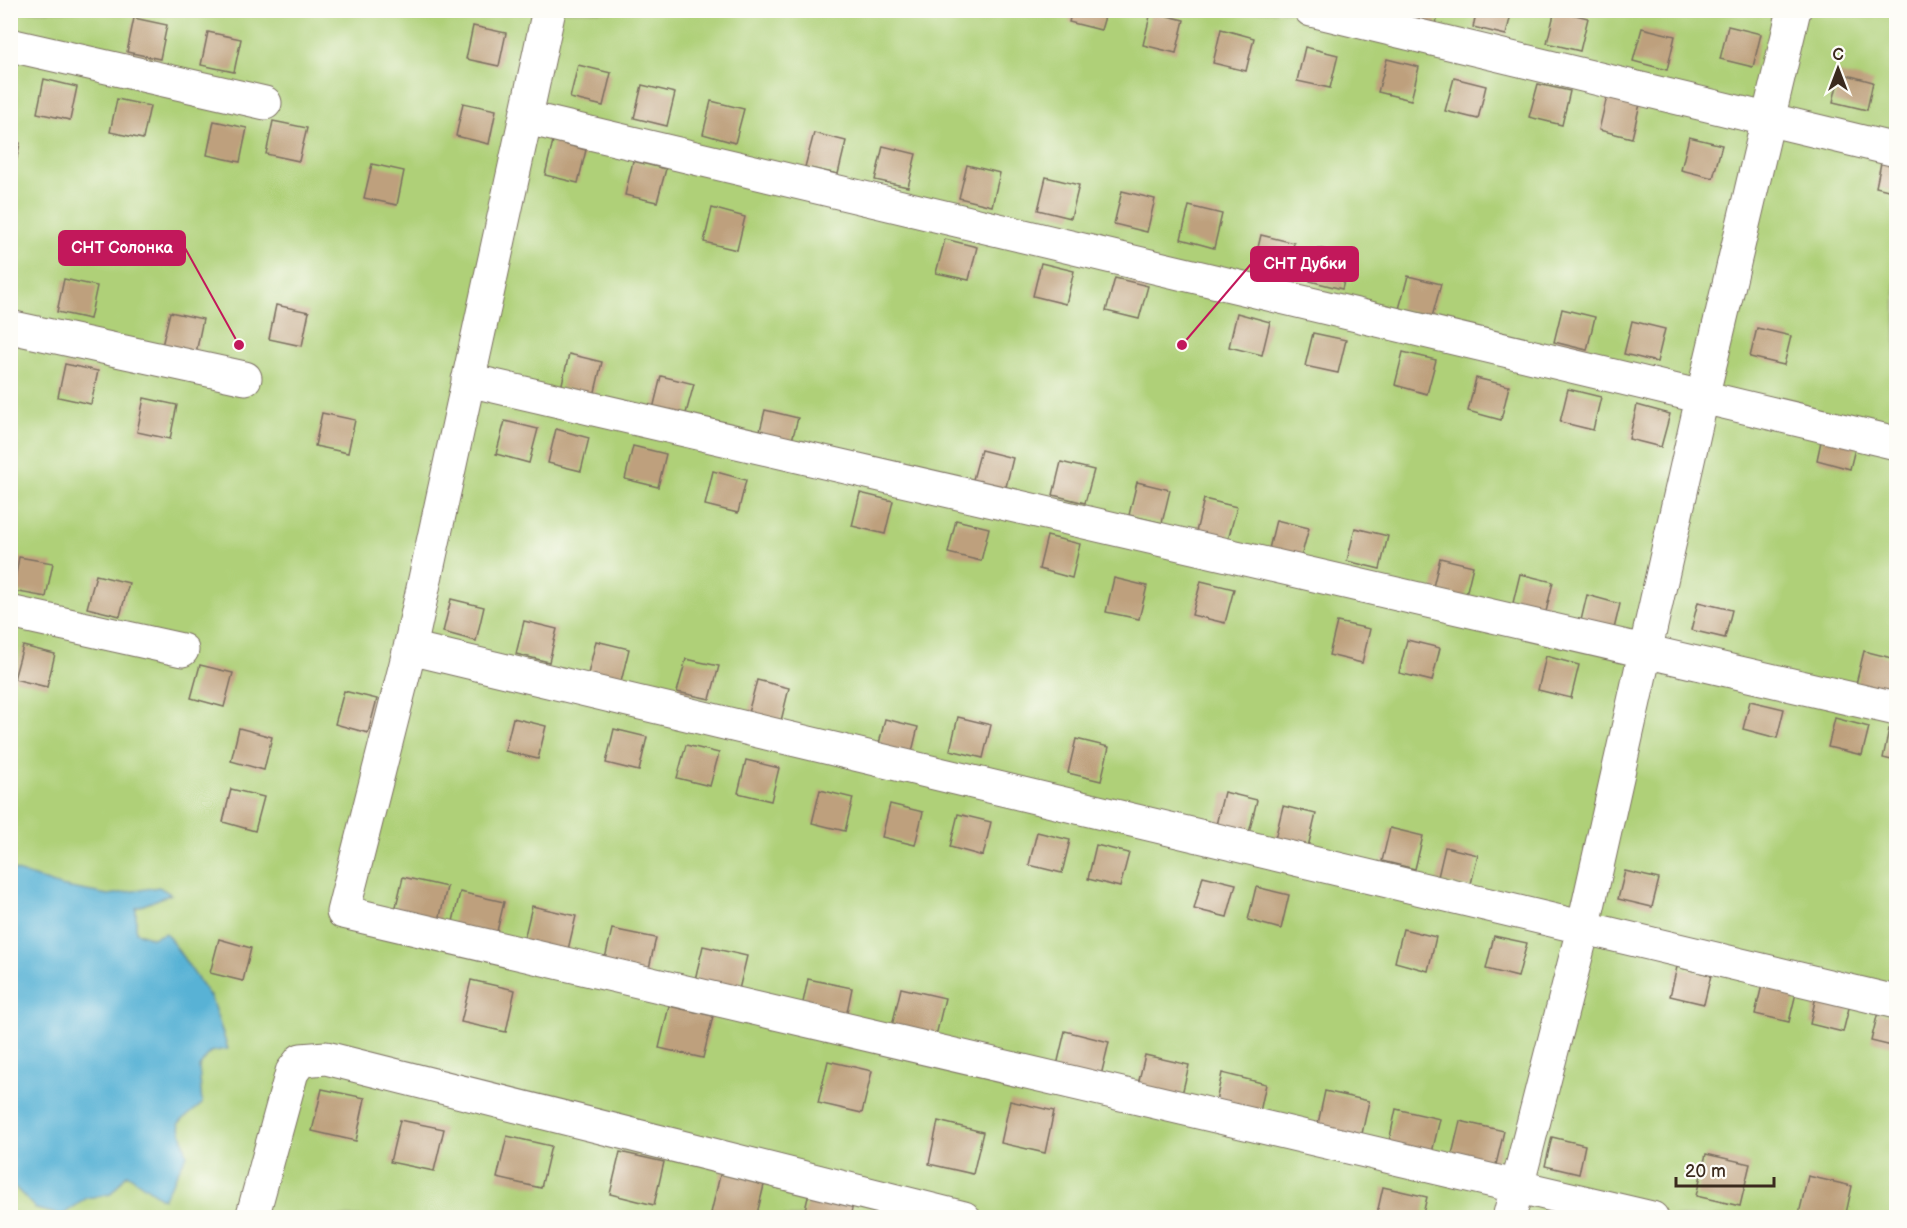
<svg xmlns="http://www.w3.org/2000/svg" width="1907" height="1228" font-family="'Balsamiq Sans',sans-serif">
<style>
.green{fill:#afd078;stroke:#757d4b;stroke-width:1.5}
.water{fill:#58b2d5;stroke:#4a6e7a;stroke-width:1.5}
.building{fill:#bea07d}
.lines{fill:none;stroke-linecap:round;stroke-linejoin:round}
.street-casing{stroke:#7b6f61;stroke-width:35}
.street{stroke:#fff;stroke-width:33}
.leader{fill:none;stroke:#c2185b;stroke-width:2}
.callout-dot{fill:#c2185b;stroke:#fdfcf7;stroke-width:2}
.callout{fill:#c2185b;stroke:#c2185b;stroke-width:2}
.callout-label{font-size:16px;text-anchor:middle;font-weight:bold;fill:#fff}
</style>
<rect width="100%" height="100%" fill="#fdfcf7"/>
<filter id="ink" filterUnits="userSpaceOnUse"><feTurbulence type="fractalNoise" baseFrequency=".0167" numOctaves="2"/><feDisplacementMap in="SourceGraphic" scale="12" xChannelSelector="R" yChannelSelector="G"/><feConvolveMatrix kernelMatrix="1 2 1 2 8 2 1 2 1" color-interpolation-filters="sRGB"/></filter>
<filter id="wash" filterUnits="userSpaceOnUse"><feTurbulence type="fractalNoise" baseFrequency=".008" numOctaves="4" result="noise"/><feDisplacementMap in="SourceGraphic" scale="24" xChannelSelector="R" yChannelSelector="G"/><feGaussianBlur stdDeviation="1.35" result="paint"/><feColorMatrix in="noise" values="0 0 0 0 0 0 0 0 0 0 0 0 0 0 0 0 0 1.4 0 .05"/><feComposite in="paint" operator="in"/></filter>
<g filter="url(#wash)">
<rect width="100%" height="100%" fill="#f3f0dd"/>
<path class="green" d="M10,11H1896V1217H11Z"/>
<path class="water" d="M11,869L60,886L108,895L159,887L171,894L136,908V932L152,938L166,933L211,998L228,1049L210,1052L199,1067L202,1104L179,1123L187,1155L163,1199L127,1174L111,1194L87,1198L62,1215L36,1209L11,1183Z"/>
<g id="blocks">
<path class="building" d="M1072,10H1107L1101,30L1069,22Z
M1404,10H1439L1435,28L1402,20Z
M1477,10H1512L1506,35L1473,27Z
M1555,10L1588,18L1580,51L1547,43Z
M1151,12L1184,20L1176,53L1143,45Z
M134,18L167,25L160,59L127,52Z
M473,26L506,33L499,66L466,59Z
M1728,26L1761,34L1753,67L1720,59Z
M1642,28L1675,36L1667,70L1633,61Z
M1221,29L1254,38L1246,71L1213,63Z
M208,32L241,39L234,72L201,65Z
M1305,47L1338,55L1330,88L1297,81Z
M1387,59L1419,67L1411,100L1378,92Z
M578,65L611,73L603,106L570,98Z
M1840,73L1873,82L1867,110L1833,102Z
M1454,78L1486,86L1478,119L1445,111Z
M44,79L77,87L70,120L37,113Z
M1538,84L1570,91L1562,125L1529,117Z
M642,85L675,93L667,126L634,118Z
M1607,96L1640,104L1632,138L1599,130Z
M117,99L150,106L143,139L110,132Z
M711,101L744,109L735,143L703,134Z
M463,103L496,110L489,144L456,136Z
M214,121L247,128L240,162L207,155Z
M273,121L307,128L299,161L266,154Z
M814,133L846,141L838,174L805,167Z
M1689,137L1722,145L1713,178L1681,170Z
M10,141L20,143L13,176H10Z
M553,141L586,150L578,183L545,175Z
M883,146L916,154L908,187L875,180Z
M1882,158L1896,162V192L1876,187Z
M633,161L666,169L657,202L625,195Z
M372,164L404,171L397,205L364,198Z
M967,165L1000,173L992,206L959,198Z
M1046,177L1079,185L1071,218L1038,210Z
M1122,191L1155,199L1147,232L1114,224Z
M1189,206L1222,214L1214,248L1181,239Z
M712,208L745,217L737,250L704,242Z
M1261,235L1294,243L1286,276L1253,268Z
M945,239L977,247L969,280L936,273Z
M1318,248L1351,256L1342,289L1310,281Z
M1041,263L1074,271L1066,304L1033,296Z
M1408,276L1441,284L1432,317L1399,309Z
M1115,278L1148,286L1139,319L1106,311Z
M64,279L97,286L90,319L57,312Z
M276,305L309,312L302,346L269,339Z
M1562,309L1595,317L1587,350L1554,342Z
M170,312L203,319L196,353L162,346Z
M1237,313L1270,322L1262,355L1229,347Z
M1632,321L1665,329L1657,362L1624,354Z
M1757,328L1791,336L1784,365L1750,357Z
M1313,333L1346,340L1338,373L1305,366Z
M1403,352L1436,360L1427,394L1395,385Z
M569,354L602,362L594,396L561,388Z
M65,364L98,371L91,404L58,397Z
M661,376L694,384L685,417L653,409Z
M1476,378L1509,386L1501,420L1468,411Z
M1568,389L1601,397L1593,430L1560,422Z
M144,398L177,405L170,439L137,432Z
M1637,405L1670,414L1661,447L1629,439Z
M765,410L798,418L789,451L757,443Z
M322,413L355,420L348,453L315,446Z
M505,421L538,429L529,463L496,454Z
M556,429L589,438L581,471L548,463Z
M1823,432L1857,440L1850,469L1817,460Z
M633,446L666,454L658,487L625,479Z
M981,450L1013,458L1005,491L972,483Z
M1061,462L1094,470L1085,503L1053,495Z
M713,471L746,480L738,513L705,505Z
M1137,482L1170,490L1162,523L1129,515Z
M860,493L893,501L885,534L852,526Z
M1204,499L1237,507L1228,540L1196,532Z
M956,520L989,528L981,561L948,553Z
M1276,520L1309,528L1300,561L1268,553Z
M1355,528L1388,536L1380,569L1347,561Z
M1047,536L1080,544L1072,578L1039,569Z
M19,557L53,563L46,597L13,591Z
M1440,558L1473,566L1465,599L1432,591Z
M1520,574L1553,582L1545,616L1512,607Z
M96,575L129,583L120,616L87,608Z
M1114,578L1147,586L1139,619L1106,612Z
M1201,581L1234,589L1225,623L1192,615Z
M1587,595L1620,604L1612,637L1579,629Z
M451,599L484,607L476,641L443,632Z
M1698,602L1732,610L1725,638L1691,630Z
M524,621L557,629L549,662L516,654Z
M1337,622L1370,629L1362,663L1329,655Z
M1407,640L1440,648L1432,681L1399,673Z
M596,641L629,649L621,682L588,674Z
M23,646L55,654L47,687L14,679Z
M1864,651L1896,659L1889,692L1856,684Z
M1546,656L1579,665L1571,698L1538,690Z
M686,659L719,666L710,699L677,692Z
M200,665L233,673L224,707L191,698Z
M757,680L789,688L781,721L748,713Z
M344,691L377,699L368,733L335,724Z
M1750,701L1784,709L1777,738L1743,729Z
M958,717L991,725L983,758L950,750Z
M513,718L546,726L538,759L505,751Z
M1835,718L1869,727L1862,755L1828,747Z
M885,719L918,727L910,760L877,752Z
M239,728L272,737L264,770L231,761Z
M614,729L647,737L639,771L606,763Z
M1889,729L1896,731V761L1883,758Z
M1076,739L1109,747L1101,781L1068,773Z
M686,745L719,753L710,786L677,778Z
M746,760L779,768L771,801L738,793Z
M231,789L264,797L255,831L223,822Z
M820,790L853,798L845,831L812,823Z
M1224,792L1257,800L1249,833L1216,825Z
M890,804L923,812L915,845L882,837Z
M1283,806L1316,814L1308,847L1275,839Z
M958,814L991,822L983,856L950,847Z
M1390,828L1423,836L1415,869L1382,861Z
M1037,832L1070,840L1062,873L1029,865Z
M1096,845L1129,853L1120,887L1088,879Z
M1445,847L1478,855L1470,888L1437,881Z
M1625,871L1659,879L1652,907L1618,899Z
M1203,876L1236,884L1227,917L1194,909Z
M403,877L447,887L437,929L393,919Z
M1256,887L1289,895L1281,929L1248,920Z
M460,892L504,902L494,944L450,934Z
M532,906L576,916L566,958L522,948Z
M612,929L656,938L646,981L602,971Z
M1403,929L1436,937L1428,971L1395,962Z
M1494,936L1527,943L1518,977L1486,969Z
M219,939L251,948L243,981L210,973Z
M703,946L747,956L737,998L693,988Z
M1677,967L1711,975L1704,1004L1670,996Z
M808,979L852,988L843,1031L799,1021Z
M471,980L515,990L506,1032L461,1022Z
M1762,985L1796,993L1789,1022L1755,1014Z
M901,988L945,998L935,1040L891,1030Z
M1816,996L1850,1004L1843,1032L1810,1024Z
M669,1006L713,1016L703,1058L659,1048Z
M1878,1012L1896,1017V1047L1871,1041Z
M1065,1031L1109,1042L1099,1084L1055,1074Z
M1145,1055L1189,1065L1179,1107L1135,1097Z
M828,1061L872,1071L862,1113L818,1103Z
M1222,1073L1266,1084L1257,1126L1213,1116Z
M322,1089L365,1098L356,1141L312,1131Z
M1325,1091L1369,1101L1360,1143L1316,1133Z
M1010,1101L1054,1111L1045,1153L1001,1143Z
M1396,1109L1440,1119L1430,1161L1387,1151Z
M400,1120L444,1129L434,1171L390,1162Z
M938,1121L983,1132L973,1174L929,1164Z
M1460,1121L1504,1131L1494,1173L1450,1163Z
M507,1136L551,1146L541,1188L497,1178Z
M1552,1137L1585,1145L1579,1174L1545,1166Z
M620,1152L664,1162L654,1205L610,1194Z
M1706,1154L1750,1164L1740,1206L1696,1196Z
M721,1171L765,1181L756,1218H731L711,1213Z
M1808,1176L1852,1186L1845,1218H1798Z
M1383,1187L1427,1197L1422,1218H1376Z
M809,1193L853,1204L850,1218H803Z"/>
</g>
</g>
<g filter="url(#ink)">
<use href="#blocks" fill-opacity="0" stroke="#7b6f61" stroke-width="1.5"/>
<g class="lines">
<g class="street-casing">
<path id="street" d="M549,10L410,648L343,912L1652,1218
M1311,10L1896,150
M10,45L265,103
M535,120L1896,443
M10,327L245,378
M468,380L1896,709
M10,612L182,650
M410,648L1896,1002
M252,1218L292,1072L301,1060L326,1058L964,1218
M1509,1218L1583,929L1702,398L1794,10"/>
</g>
<use href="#street" class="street"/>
</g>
</g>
<path class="leader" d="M239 345L185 248M1182 345L1251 264"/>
<g class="callout-dot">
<circle cx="239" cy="345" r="6"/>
<circle cx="1182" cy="345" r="6"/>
</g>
<g class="callout">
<rect x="59" y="231" width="126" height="34" rx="6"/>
<rect x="1251" y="247" width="107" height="34" rx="6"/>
</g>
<g class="callout-label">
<text x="122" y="253">СНТ Солонка</text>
<text x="1305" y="269">СНТ Дубки</text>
</g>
<rect width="1907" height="1228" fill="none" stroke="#fdfcf7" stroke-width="36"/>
<g transform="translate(1838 69)" stroke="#fdfcf7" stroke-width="4.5" paint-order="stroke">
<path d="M0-4.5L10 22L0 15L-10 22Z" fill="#3b2a1e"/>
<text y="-9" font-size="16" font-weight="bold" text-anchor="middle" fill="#3b2a1e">С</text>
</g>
<path d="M1676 1177v9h98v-9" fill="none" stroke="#3b2a1e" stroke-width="3"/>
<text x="1685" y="1177" font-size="18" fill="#3b2a1e" stroke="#fdfcf7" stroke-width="4.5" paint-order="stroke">20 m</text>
</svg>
